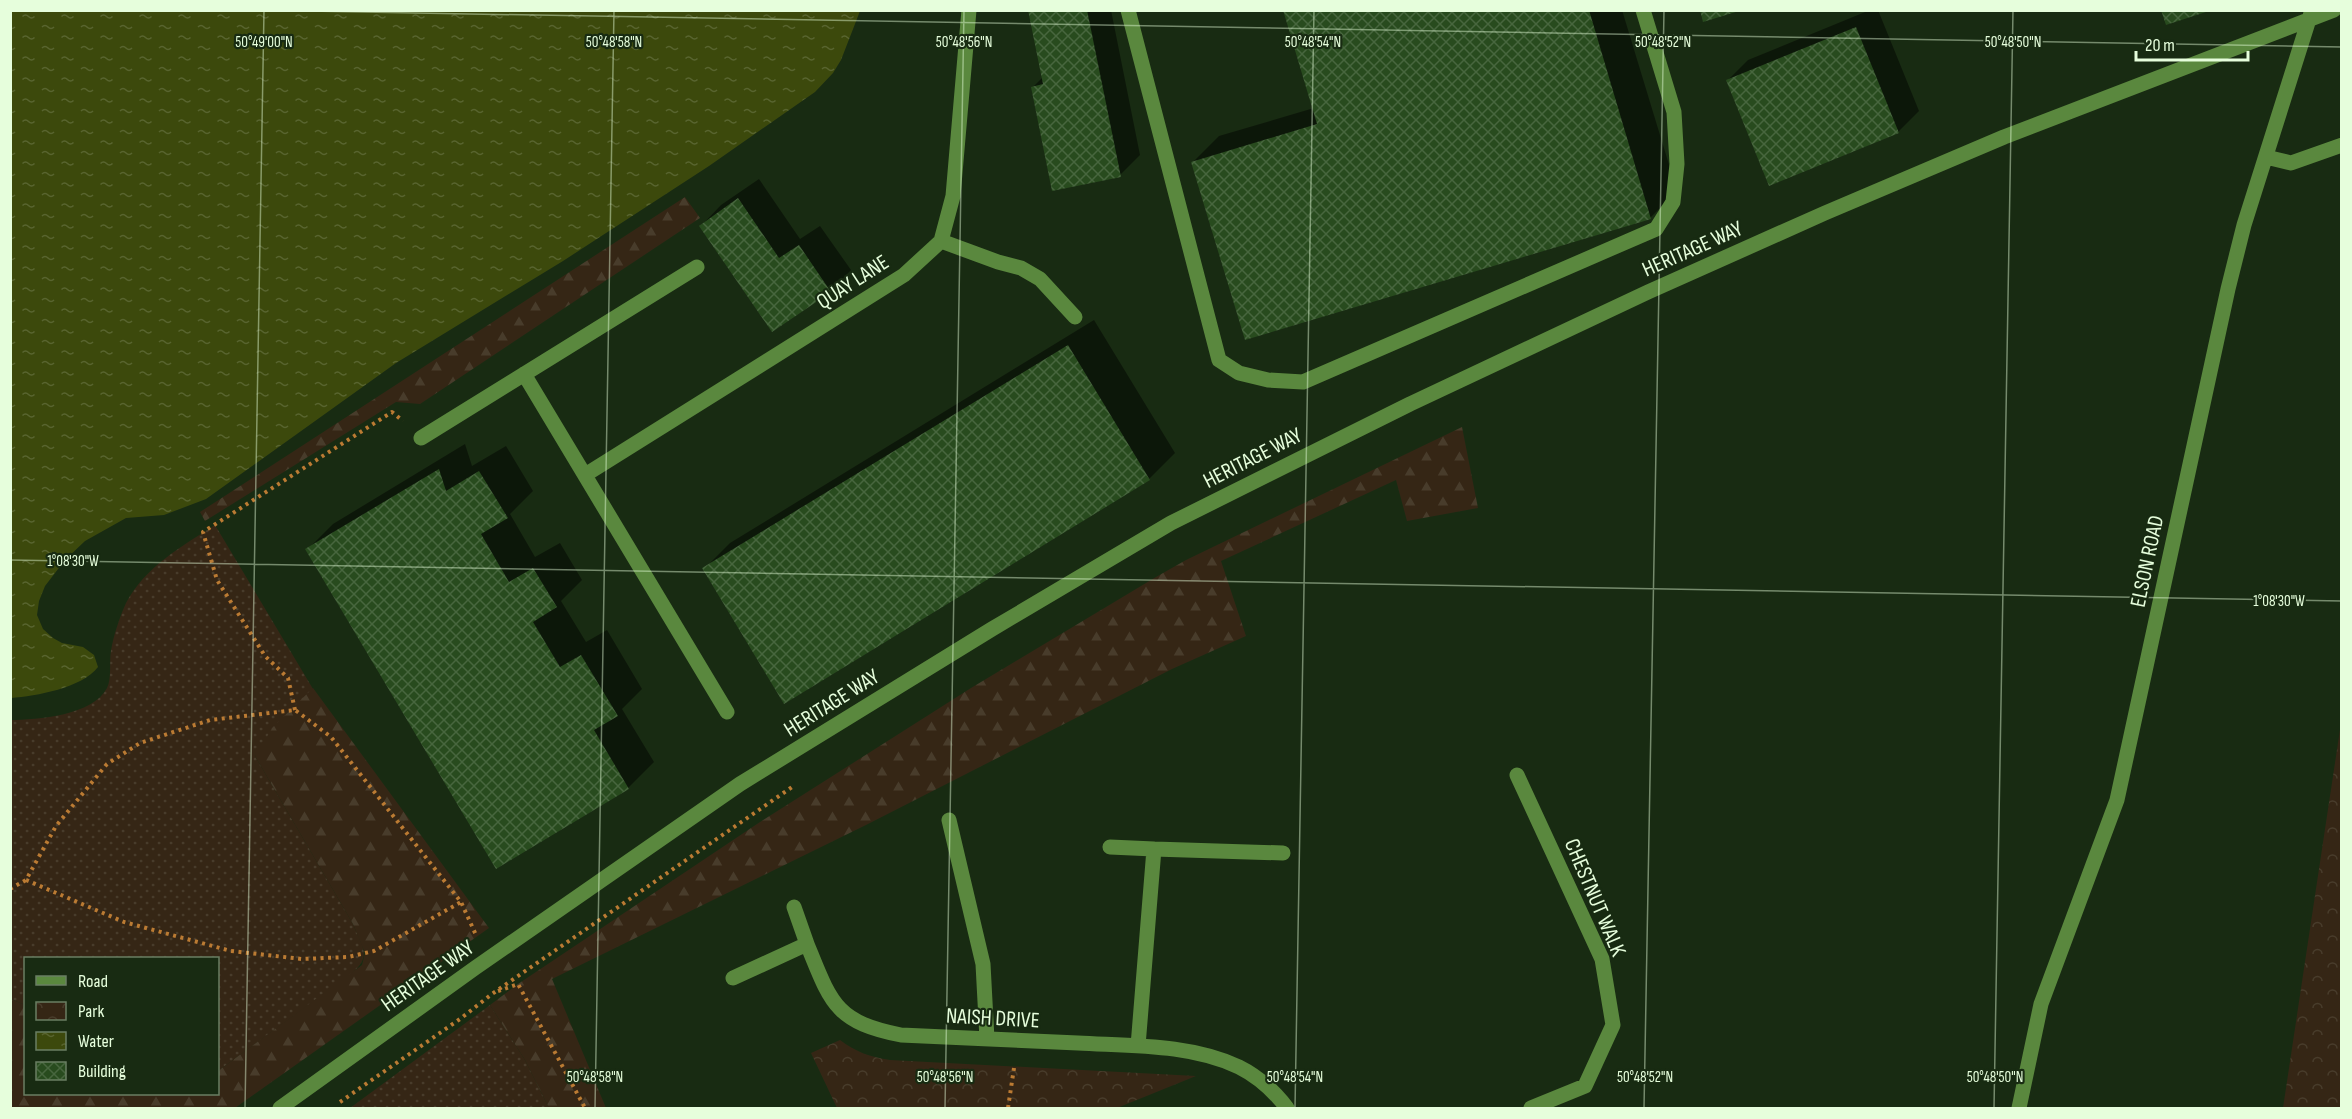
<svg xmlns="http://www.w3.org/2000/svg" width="2352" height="1119" font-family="'Sofia Sans Condensed',sans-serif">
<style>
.grass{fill:url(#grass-dots)}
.forest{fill:url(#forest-firs)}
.park{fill:url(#park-crowns)}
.water{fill:url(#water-ripples)}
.shadow{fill:#0007}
.building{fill:url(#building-cross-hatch)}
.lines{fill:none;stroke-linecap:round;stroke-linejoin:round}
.path{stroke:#bb7b33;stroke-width:4;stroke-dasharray:3 4.5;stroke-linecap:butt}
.minor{stroke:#5a883e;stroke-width:15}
.ticks{fill:none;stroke:#e6fedc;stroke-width:1.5;stroke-opacity:0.45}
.labels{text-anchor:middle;stroke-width:4.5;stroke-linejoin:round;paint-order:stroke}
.street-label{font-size:22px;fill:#e6fedc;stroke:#182b12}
.ticks-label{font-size:15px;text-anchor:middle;fill:#e6fedc;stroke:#182b12;stroke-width:4.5;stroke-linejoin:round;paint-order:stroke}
</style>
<defs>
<pattern id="grass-dots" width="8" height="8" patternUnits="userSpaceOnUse" patternTransform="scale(1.5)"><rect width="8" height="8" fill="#352615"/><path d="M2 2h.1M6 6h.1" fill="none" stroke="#483c2b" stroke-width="1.8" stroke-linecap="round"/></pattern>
<pattern id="forest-firs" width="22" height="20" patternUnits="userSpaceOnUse" patternTransform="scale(1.5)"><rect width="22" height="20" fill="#352615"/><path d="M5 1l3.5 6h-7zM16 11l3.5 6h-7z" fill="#483c2b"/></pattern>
<pattern id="park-crowns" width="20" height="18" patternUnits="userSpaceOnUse" patternTransform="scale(1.5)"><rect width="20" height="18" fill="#352615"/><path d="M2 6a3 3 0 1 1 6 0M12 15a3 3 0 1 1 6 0" fill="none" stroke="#483c2b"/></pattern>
<pattern id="water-ripples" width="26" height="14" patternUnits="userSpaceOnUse" patternTransform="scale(1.5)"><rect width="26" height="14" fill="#3c490c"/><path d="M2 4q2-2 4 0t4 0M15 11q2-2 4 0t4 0" fill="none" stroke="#58642f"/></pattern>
<pattern id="building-cross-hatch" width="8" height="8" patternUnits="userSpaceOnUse" patternTransform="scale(1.5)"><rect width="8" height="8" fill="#284b1e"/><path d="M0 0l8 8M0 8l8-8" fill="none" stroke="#47663e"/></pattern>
</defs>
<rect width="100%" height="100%" fill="#182b12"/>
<path class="grass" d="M215,525L319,699L255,756L353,924C362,947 373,956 351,974L218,1071V958H26L25,1005L11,999L10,720C38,720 93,715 107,688C112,678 109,662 111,651C113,637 120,616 126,603C145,567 182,546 215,525Z
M490,1005L525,1060L549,1108H350Z"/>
<path class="forest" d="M685,197L700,218L420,404L396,402L205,521L200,512Z
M1462,427L1478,508L1407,521L1396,480L1221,561L1246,636L1172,669L866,825L552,979L606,1108H549L525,1060L490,1005L518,984L757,824L971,688L1156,577L1186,560Z
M313,688L489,928L235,1108H11V999L25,1005L26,1094H218V1071L362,965L365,953L353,924L255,756L273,727Z"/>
<path class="park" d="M2341,723V1108H2283Z
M840,1040C856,1052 870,1057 890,1060L1196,1076L1117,1108H837L811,1053Z"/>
<path class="water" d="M11,10H860V11L841,60L833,73L815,92L709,166L563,261L396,363L206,499L164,515L126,518L85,541L65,560L45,586L39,601L37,615L43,629L53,638L62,643L83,647L94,655L98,667C82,688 36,696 11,698Z"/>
<path class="shadow" d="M1029,10H1111L1140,155L1120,175L1033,87L1043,77Z
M1285,10H1622L1677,191L1651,217L1246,339L1193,162L1219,136L1314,108Z
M1870,10H1878L1919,111L1898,132L1727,81L1748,60Z
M759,179L800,239L820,226L851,270L831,291L773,330L701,226L721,205Z
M1094,320L1175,453L1149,479L704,569L730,543Z
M465,444L472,466L506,446L533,491L510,514L535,557L560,543L582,580L561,601L586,642L607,630L642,689L622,709L654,762L628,788L307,550L333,524Z"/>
<path class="building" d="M1028,10H1087L1121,177L1052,191L1031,87L1043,84Z
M1283,10H1589L1651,219L1245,340L1191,162L1317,124Z
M1700,10H1739V11L1703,22Z
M2161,10H2209V11L2166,25Z
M1856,27L1899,133L1769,186L1726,80Z
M738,198L779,258L799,245L831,292L772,332L699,226Z
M1068,345L1150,480L784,704L702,568Z
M439,469L446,491L479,471L508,518L481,534L509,582L533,568L557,607L533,622L560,667L581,655L618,716L594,730L629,789L496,869L305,549Z"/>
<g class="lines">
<path class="path" d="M295,710L288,678L265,656L217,580L203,532L392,412L403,421
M26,880L124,922L231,951L302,959L348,957L374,951L461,902
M10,889L26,880L56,826L107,764L140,743L210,720L295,710L331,737L461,902L476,935
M498,991L518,984L585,1108
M340,1102L460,1019L492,994L792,787
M1008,1108L1014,1068"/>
<path class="minor" d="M1128,10L1219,360L1239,373L1268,380L1303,382L1656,229L1673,202L1677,164L1674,112L1643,10
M2266,157L2291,163L2342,145
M941,241L998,262L1021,268L1040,279L1075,317
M524,374L727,712
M421,438L697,267
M585,475L904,275L941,241L953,196L969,10
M1517,775L1602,959L1613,1025L1585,1086L1531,1108
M949,820L983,964L987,1039
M1110,847L1154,849
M794,907L807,944
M733,978L807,944C831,1003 835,1022 901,1035C960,1038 1019,1040 1078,1043C1131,1046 1191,1044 1239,1067C1259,1077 1274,1091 1287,1108
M1138,1046L1154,849L1283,853
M280,1108L475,968L740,784L992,629L1171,523L1410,404L1648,292L1825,213L2004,137L2334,10
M2019,1108L2041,1004L2117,800L2228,289L2244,225L2311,13"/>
</g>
<path class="ticks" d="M248,10L2342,47M10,560L2342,601M245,1108L264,10M595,1108L614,10M945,1108L964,10M1295,1108L1314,10M1644,1108L1664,10M1994,1108L2013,10"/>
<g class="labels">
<g class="street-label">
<text transform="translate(1692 248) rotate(-24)" y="8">HERITAGE WAY</text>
<text transform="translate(852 281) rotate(-33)" y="8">QUAY LANE</text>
<text transform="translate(1252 457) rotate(-27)" y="8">HERITAGE WAY</text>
<text transform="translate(2146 561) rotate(-78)" y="8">ELSON ROAD</text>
<text transform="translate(831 702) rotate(-32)" y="8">HERITAGE WAY</text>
<text transform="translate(1596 897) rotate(67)" y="8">CHESTNUT WALK</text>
<text transform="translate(427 975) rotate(-35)" y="8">HERITAGE WAY</text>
<text transform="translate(993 1017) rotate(3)" y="8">NAISH DRIVE</text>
</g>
</g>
<g class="ticks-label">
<text x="264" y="47">50°49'00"N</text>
<text x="614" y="47">50°48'58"N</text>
<text x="964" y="47">50°48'56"N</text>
<text x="1313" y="47">50°48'54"N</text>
<text x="1663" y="47">50°48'52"N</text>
<text x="2013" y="47">50°48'50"N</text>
<text x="73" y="566">1°08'30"W</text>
<text x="2279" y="606">1°08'30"W</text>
<text x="595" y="1082">50°48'58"N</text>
<text x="945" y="1082">50°48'56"N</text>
<text x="1295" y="1082">50°48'54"N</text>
<text x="1645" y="1082">50°48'52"N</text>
<text x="1995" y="1082">50°48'50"N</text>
</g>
<rect width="2352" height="1119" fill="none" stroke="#e6fedc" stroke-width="24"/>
<rect x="24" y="957" width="195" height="138" fill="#182b12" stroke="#6a7f63" stroke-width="1.5"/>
<rect x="36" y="976" width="30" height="9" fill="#5a883e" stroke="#6a7f63" stroke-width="1.5"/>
<text x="78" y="987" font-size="18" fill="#e6fedc">Road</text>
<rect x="36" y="1002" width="30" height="18" fill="url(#park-crowns)" stroke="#6a7f63" stroke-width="1.5"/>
<text x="78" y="1017" font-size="18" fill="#e6fedc">Park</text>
<rect x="36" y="1032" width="30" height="18" fill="url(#water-ripples)" stroke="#6a7f63" stroke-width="1.5"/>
<text x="78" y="1047" font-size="18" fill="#e6fedc">Water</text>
<rect x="36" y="1062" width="30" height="18" fill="url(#building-cross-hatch)" stroke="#6a7f63" stroke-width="1.5"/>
<text x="78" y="1077" font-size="18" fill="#e6fedc">Building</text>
<path d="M2136 51v9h112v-9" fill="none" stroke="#e6fedc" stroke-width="3"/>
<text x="2145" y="51" font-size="18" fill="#e6fedc" stroke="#182b12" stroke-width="4.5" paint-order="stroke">20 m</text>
</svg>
